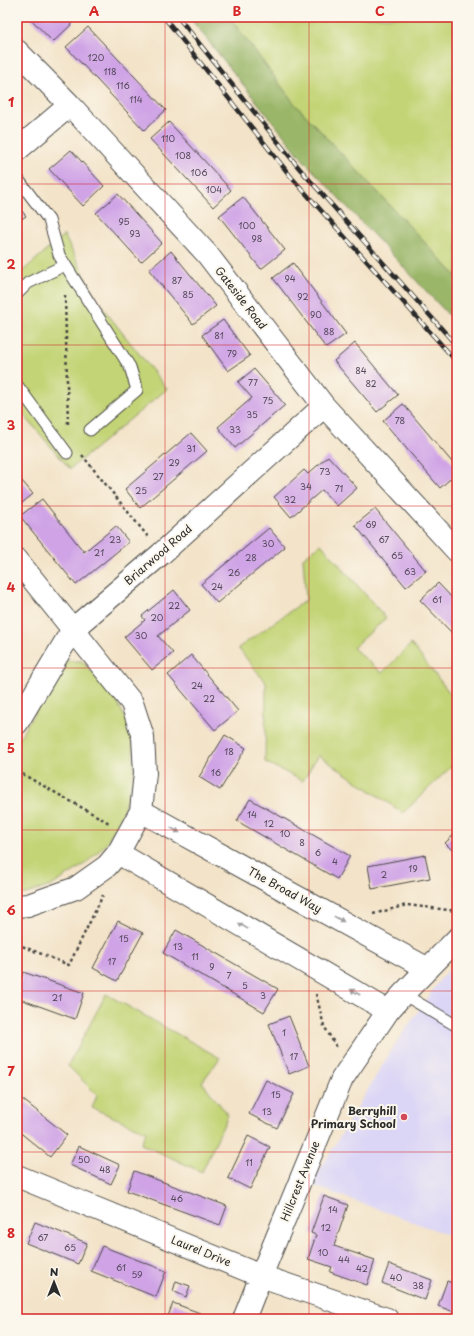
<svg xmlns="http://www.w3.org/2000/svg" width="474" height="1336" font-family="'Playpen Sans',sans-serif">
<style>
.built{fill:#dcd6f6}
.green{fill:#c3d476;stroke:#778050}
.forest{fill:#9ab667;stroke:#627049}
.building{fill:#cfa3e6}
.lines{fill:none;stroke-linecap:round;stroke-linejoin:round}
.lane-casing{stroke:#494743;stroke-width:13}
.street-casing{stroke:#494743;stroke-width:24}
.path{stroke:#494743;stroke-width:2.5;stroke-dasharray:3 3;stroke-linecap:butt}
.lane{stroke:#fff;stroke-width:11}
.street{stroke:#fff;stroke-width:22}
.rail-casing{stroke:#2b2b2b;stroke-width:4.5}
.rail{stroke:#fbf7ec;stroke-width:3;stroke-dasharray:9;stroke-linecap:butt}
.oneway{fill:#a0a0a0}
.grid{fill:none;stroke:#d62828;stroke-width:1;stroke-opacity:0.55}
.poi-dot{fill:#d1495b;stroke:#fbf7ec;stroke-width:1.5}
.labels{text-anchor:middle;stroke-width:4;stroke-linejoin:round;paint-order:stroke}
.number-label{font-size:9px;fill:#54495a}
.street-label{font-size:11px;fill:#2b2b2b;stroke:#fbf7ec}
.poi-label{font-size:11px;font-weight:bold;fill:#2b2b2b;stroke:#fbf7ec;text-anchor:end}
.neatline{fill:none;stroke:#d62828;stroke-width:1.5}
.grid-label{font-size:13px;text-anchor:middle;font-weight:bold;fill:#d62828}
</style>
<rect width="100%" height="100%" fill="#fbf7ec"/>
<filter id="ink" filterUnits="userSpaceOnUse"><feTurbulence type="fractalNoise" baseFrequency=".025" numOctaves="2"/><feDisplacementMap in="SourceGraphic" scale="8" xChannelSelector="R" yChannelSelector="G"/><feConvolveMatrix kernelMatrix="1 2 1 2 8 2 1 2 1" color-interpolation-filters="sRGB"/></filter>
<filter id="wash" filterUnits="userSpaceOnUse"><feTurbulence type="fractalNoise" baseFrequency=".012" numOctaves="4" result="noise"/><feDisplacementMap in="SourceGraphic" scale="16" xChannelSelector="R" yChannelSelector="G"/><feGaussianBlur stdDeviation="0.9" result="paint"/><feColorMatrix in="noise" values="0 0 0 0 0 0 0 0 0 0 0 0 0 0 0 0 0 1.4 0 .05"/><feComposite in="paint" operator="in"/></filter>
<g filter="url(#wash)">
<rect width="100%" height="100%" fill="#f3e3c8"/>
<path class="built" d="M457,961V1238L311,1185L392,1049L441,978Z"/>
<path class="green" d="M229,17H457V277L294,103Z
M64,235L98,302L167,389L70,469L17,407V276Z
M321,544L386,618L353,648L382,673L411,644L457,702V761L403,813L318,755L303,781L265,762L266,683L238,648L306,600L303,558Z
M65,661H82L116,700L132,731L134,772L122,815L105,845L84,865L51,886L26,894H17V742Z
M106,994L220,1058L202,1082L228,1115L202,1172L141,1144L146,1131L92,1108L97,1095L68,1066Z"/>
<path class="forest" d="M189,17H229L294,103L457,277V324L305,162Z"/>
<g id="blocks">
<path class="building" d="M29,17H70L74,22L53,42Z
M88,27L166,110L144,130L66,47Z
M169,122L231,190L213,207L150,139Z
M71,150L104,186L83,206L49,169Z
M118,194L162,243L141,262L96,213Z
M243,197L285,250L261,269L219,216Z
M17,205L26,216L17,222Z
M171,251L216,306L193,324L149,270Z
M293,263L346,334L326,348L273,278Z
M223,320L250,356L228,371L202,335Z
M355,343L398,395L377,412L334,361Z
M254,369L285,405L235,448L218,427L252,398L238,382Z
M403,404L457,468V473L440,488L383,421Z
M191,433L207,451L140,508L125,489Z
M328,456L357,488L337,506L322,490L291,517L274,497L304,470L308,474Z
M17,475L33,494L17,507Z
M42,499L84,552L116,526L129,542L76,585L20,516Z
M375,509L426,571L406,587L355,525Z
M269,528L285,547L217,603L201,584Z
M438,583L457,603V630L453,634L420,600Z
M174,590L190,610L158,636L173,653L152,670L124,637L145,620L142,616Z
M191,655L238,711L215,730L168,675Z
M17,661L22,664L17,673Z
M225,735L246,748L220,790L199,777Z
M250,799L350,856L337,879L237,821Z
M457,832V855L445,843Z
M425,855L430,878L372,889L368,866Z
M118,921L143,933L117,981L93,968Z
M176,930L278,989L264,1012L163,953Z
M23,972L84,993L75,1019L17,998V991Z
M289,1016L309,1066L289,1074L269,1024Z
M266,1080L294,1094L277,1128L249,1114Z
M17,1095L67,1135L50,1157L17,1130Z
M248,1136L270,1147L250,1189L228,1178Z
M79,1146L120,1165L111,1184L70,1165Z
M134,1171L227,1206L220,1225L127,1191Z
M324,1196L348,1205L334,1246L375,1260L367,1285L330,1272L332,1267L308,1259L316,1235L311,1233Z
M35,1222L87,1243L78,1264L26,1243Z
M102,1246L166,1271L156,1297L91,1271Z
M389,1264L432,1280L425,1300L382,1283Z
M176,1281L190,1286L186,1297L173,1291Z
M447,1281L457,1285V1313L438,1306Z
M173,1303L200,1313L197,1319H167Z"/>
</g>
</g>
<g filter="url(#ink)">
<use href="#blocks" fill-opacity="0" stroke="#494743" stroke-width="1"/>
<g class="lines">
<g class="lane-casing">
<path id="lane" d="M17,178L49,220L59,255L130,367L137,390L90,430
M17,294L28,283L65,265
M17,385L67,453
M403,994L457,1026"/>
</g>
<g class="street-casing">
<path id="street" d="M17,51L70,105L207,254L324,406L457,551
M17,150L70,105
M17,560L132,703L143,737L145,773L141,811L118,853L107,866L76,888L28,905L17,906
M17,723L73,629L161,554L324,406
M141,811L428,969
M118,853L388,1011
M17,1176L261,1276L387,1319
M244,1319L261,1276L342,1079L388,1011L403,994L457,939"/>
</g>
<path class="path" d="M65,295L68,426
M82,455L149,538
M17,771L111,824
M373,914L407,905L457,911
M17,944L69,965L103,895
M316,994L324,1026L337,1048"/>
<use href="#lane" class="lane"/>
<use href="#street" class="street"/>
<g class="rail-casing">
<path id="rail" d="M164,17L292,178L457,362
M178,17L299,168L457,346"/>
</g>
<use href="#rail" class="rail"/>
</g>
<defs><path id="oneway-solid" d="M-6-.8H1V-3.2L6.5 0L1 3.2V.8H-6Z"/></defs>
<g class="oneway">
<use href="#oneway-solid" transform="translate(175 830) rotate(29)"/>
<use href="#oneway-solid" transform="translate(339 919) rotate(29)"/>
<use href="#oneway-solid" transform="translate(243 926) rotate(-149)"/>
<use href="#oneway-solid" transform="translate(355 992) rotate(-150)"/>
</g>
</g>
<path class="grid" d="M165,17V1319M309,17V1319M17,184H457M17,345H457M17,506H457M17,668H457M17,830H457M17,991H457M17,1152H457"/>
<circle class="poi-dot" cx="404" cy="1117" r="4"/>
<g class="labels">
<g class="number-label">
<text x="96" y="61">120</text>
<text x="110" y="75">118</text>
<text x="123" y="89">116</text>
<text x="136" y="103">114</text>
<text x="168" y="142">110</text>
<text x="183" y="159">108</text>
<text x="199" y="176">106</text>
<text x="214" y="193">104</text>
<text x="124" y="225">95</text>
<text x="247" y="229">100</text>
<text x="135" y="237">93</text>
<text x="257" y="242">98</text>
<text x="290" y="282">94</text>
<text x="177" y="284">87</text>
<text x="188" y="298">85</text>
<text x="303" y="300">92</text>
<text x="316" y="318">90</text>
<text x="329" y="335">88</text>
<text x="219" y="339">81</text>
<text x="232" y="357">79</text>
<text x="361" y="374">84</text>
<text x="253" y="386">77</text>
<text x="371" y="387">82</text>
<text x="268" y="404">75</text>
<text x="252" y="418">35</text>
<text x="400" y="424">78</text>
<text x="235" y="433">33</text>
<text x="191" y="452">31</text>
<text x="174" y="466">29</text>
<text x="325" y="475">73</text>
<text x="158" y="480">27</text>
<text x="306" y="490">34</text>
<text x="339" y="492">71</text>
<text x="141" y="494">25</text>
<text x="290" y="503">32</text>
<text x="371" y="528">69</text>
<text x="115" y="543">23</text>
<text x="384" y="543">67</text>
<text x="268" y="547">30</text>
<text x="99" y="556">21</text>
<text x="397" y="559">65</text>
<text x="251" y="561">28</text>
<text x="410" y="575">63</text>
<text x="234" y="576">26</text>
<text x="217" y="590">24</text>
<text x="437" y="603">61</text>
<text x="174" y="609">22</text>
<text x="157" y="621">20</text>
<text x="141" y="639">30</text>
<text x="197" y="689">24</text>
<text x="209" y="702">22</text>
<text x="229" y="755">18</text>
<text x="216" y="776">16</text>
<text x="252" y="818">14</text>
<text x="269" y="827">12</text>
<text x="285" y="837">10</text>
<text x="302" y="846">8</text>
<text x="318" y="856">6</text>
<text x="335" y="865">4</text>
<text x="413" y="872">19</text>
<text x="384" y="878">2</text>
<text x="124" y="942">15</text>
<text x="178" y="950">13</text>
<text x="195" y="960">11</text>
<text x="112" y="965">17</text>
<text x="212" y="970">9</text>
<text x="229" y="979">7</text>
<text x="245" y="989">5</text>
<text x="263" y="999">3</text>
<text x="57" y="1001">21</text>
<text x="284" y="1036">1</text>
<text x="294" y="1060">17</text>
<text x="276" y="1098">15</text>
<text x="267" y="1115">13</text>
<text x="84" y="1163">50</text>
<text x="249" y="1166">11</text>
<text x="105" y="1173">48</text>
<text x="177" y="1202">46</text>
<text x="333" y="1213">14</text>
<text x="326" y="1231">12</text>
<text x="43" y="1241">67</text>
<text x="70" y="1251">65</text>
<text x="323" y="1256">10</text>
<text x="344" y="1263">44</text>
<text x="121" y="1271">61</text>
<text x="362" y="1272">42</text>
<text x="137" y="1278">59</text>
<text x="396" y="1281">40</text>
<text x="418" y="1289">38</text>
</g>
<g class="street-label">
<text transform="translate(241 298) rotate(52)" y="4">Gateside Road</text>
<text transform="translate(158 555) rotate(-41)" y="4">Briarwood Road</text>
<text transform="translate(285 890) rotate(29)" y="4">The Broad Way</text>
<text transform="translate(300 1181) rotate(-68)" y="4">Hillcrest Avenue</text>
<text transform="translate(201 1251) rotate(22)" y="4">Laurel Drive</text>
</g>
<g class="poi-label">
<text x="396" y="1115">Berryhill<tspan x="396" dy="13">Primary School</tspan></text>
</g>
</g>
<rect width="474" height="1336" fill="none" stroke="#fbf7ec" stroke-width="44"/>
<g transform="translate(54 1282)" stroke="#fbf7ec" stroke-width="3" paint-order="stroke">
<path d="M0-3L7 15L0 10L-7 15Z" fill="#2b2b2b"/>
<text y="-6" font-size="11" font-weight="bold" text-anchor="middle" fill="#2b2b2b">N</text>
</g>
<rect x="22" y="22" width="430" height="1292" class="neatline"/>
<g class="grid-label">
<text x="94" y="16">A</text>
<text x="237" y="16">B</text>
<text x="380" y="16">C</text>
<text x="11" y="107">1</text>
<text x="11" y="269">2</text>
<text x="11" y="430">3</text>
<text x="11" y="592">4</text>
<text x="11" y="753">5</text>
<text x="11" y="915">6</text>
<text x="11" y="1076">7</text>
<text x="11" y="1238">8</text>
</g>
</svg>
